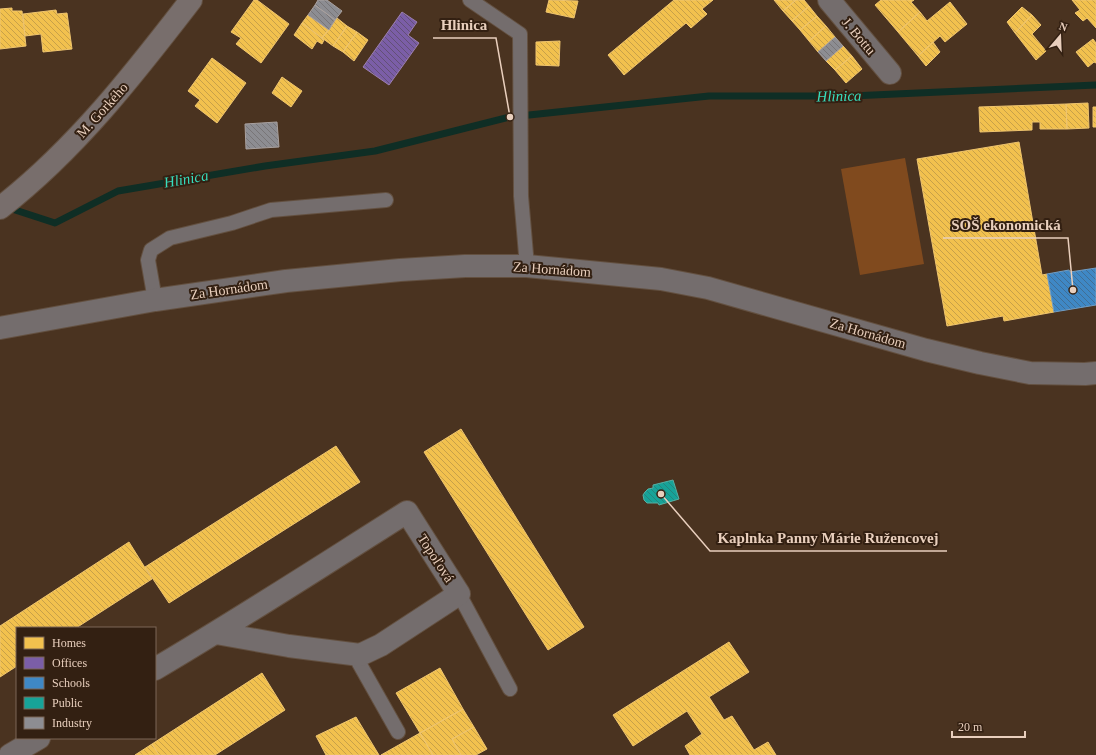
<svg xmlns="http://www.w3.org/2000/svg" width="1096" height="755" font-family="Georgia,serif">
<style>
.grass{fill:#804a1e}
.homes{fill:url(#homes-back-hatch);stroke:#efc56f}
.offices{fill:url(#offices-back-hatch);stroke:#9c80ae}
.schools{fill:url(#schools-back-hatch);stroke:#729dc3}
.public{fill:url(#public-back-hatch);stroke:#56b0a3}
.industry{fill:url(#industry-back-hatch);stroke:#a9a19f}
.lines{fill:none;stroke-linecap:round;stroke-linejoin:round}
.stream{stroke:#0f2e25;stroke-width:7}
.lane-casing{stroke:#635040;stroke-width:16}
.street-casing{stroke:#635040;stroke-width:24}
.secondary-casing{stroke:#635040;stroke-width:24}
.lane{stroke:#746d6d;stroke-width:14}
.street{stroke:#746d6d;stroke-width:22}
.secondary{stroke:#786e6c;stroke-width:22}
.labels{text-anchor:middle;stroke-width:4;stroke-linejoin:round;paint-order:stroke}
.street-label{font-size:14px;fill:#e9cfbd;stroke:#332012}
.water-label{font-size:15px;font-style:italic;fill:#37debe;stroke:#332012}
.leader{fill:none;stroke:#e9cfbd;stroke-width:1.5}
.callout-dot{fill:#e9cfbd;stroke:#332012;stroke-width:1.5}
.callout-label{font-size:15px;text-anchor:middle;font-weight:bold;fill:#e9cfbd;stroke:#332012;stroke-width:4;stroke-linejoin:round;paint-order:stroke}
</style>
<defs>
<pattern id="homes-back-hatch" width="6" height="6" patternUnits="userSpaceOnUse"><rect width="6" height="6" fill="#f2c14e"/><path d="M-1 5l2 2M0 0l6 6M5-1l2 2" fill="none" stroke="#c7a049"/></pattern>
<pattern id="offices-back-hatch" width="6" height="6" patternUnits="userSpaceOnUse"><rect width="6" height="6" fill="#7b5ea7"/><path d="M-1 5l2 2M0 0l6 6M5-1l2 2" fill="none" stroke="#635076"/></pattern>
<pattern id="schools-back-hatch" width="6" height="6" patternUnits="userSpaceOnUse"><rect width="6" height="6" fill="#3f88c5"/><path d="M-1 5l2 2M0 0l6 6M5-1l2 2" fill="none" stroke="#416e94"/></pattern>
<pattern id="public-back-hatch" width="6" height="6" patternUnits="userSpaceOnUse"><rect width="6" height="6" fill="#17a398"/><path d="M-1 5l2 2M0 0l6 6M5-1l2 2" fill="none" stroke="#25857c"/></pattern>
<pattern id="industry-back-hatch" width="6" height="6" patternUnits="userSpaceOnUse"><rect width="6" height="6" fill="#8d8d92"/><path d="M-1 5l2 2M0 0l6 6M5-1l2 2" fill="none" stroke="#787577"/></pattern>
</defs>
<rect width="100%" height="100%" fill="#4a3320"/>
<path class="grass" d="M905,158L924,264L860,275L841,169Z"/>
<path class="homes" d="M254,0H257L289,24L261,63L236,44L241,38L231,32Z
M549,0L578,1L574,18L546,12Z
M674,0H713L702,9L707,14L691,28L686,23L624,75L608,55Z
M774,0H796L783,11Z
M796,0H804L809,6L792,21L783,11Z
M881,0H914L911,2L920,12L898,32L875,5Z
M1072,0H1096V28L1087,18L1083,21L1075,13L1080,10Z
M950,2L967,24L945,42L940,36L918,56L898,32L920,12L927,21Z
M809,6L817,16L800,30L792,21Z
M1022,7L1032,15L1015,33L1007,22Z
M12,8V11H22L26,46L0,49V9Z
M56,10L57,14L67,13L72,49L43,52L41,34L25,36L23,14Z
M308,15L329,30L322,38L302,23Z
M1032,15L1041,25L1032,34L1046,51L1036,60L1015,33Z
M817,16L826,26L809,41L800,30Z
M337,18L347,26L333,46L322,38Z
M302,23L324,40L322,44L317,41L312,49L294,35Z
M347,26L357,32L343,52L333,46Z
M826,26L835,37L818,52L809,41Z
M357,32L368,40L354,61L343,52Z
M1093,39L1096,43V63L1094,62L1088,67L1076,52Z
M560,41L559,66L536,65V42Z
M933,42L940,52L926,66L918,56Z
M843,46L852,56L835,70L826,61Z
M852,56L862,69L846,83L835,70Z
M212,58L246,83L217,123L195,106L200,100L188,91Z
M282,77L302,91L291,107L272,93Z
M1088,103L1089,128L1067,129L1066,104Z
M1066,104L1067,129H1040V122H1032V130L980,132L979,107Z
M1093,107H1096V127H1093Z
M1019,142L1042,275L1047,274L1054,312L1004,321L1003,316L947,326L917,159Z
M461,429L584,627L548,650L424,452Z
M336,446L360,482L169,603L145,567Z
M129,542L152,579L76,628H17V666L0,677V626Z
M729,642L749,672L709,697L724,720L732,716L754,750L768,742L776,755H690L685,746L702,734L687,711L633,746L613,715Z
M440,668L463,709L420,733L396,693Z
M262,673L285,710L215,755H159L152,744Z
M463,709L474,727L452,739L461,755H433L420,733Z
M356,717L379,755H326L316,736Z
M474,727L487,749L476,755H461L452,739Z
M420,733L433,755H381Z
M152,744L159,755H135Z"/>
<path class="offices" d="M402,12L417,22L408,35L419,43L389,85L363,67Z"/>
<path class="schools" d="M1096,268V305L1054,312L1047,274L1069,270L1070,272Z"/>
<path class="public" d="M673,480L679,499L659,505L658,503H647L644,500L643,495L645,492L648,489L653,488V485Z"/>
<path class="industry" d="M318,0H327L342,11L335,20L315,5Z
M315,5L335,20L329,30L308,15Z
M835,37L843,46L826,61L818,52Z
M277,122L279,147L246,149L245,124Z"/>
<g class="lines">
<path class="stream" d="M6,207L55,223L118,191L265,166L375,151L510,117L709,96H851L1096,85"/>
<g class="lane-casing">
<path id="lane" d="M470,0L520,34L521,196L527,266
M155,300L148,260L151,250L170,238L232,223L271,210L386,200
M459,594L510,689
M360,655L359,663L398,732"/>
</g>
<g class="street-casing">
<path id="street" d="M829,0L890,73
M0,328L155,300L286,281L400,270L465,266H527L661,279L708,288L926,350L980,363L1030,373L1085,374L1096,373
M155,669C240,619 323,565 407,512L459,594L381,645L360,655L289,646L216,633
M10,755L39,738"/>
</g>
<g class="secondary-casing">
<path id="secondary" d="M0,208C75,150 134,74 191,0"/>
</g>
<use href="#lane" class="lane"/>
<use href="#street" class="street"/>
<use href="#secondary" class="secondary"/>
</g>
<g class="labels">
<g class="street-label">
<text transform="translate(859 36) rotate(50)" y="5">J. Bottu</text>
<text transform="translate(102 110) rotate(-48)" y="5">M. Gorkého</text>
<text transform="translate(552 269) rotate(4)" y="5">Za Hornádom</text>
<text transform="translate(229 289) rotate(-8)" y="5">Za Hornádom</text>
<text transform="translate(868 333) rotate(16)" y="5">Za Hornádom</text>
<text transform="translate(436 558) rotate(57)" y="5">Topoľová</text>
</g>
<g class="water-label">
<text transform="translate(839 96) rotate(-1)" y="5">Hlinica</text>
<text transform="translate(186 179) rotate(-10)" y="5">Hlinica</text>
</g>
</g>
<path class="leader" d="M510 117L496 38H433M1073 290L1068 238H943M661 494L710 551H947"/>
<g class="callout-dot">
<circle cx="510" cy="117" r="4"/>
<circle cx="1073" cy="290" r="4"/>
<circle cx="661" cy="494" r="4"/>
</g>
<g class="callout-label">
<text x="464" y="30">Hlinica</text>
<text x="1006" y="230">SOŠ ekonomická</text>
<text x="828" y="543">Kaplnka Panny Márie Ružencovej</text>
</g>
<rect x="16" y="627" width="140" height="112" fill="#332012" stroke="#7c6656"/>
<rect x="24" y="637" width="20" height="12" fill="#f2c14e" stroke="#7c6656"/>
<text x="52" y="647" font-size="12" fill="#e9cfbd">Homes</text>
<rect x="24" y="657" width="20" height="12" fill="#7b5ea7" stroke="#7c6656"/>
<text x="52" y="667" font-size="12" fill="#e9cfbd">Offices</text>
<rect x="24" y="677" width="20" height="12" fill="#3f88c5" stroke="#7c6656"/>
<text x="52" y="687" font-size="12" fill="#e9cfbd">Schools</text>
<rect x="24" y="697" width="20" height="12" fill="#17a398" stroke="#7c6656"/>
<text x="52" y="707" font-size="12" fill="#e9cfbd">Public</text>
<rect x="24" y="717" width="20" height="12" fill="#8d8d92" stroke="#7c6656"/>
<text x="52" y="727" font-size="12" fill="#e9cfbd">Industry</text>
<g transform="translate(1060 36) rotate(19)" stroke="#332012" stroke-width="3" paint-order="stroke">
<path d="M0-3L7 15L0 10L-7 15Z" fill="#e9cfbd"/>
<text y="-6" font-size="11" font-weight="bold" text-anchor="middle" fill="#e9cfbd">N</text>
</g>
<path d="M952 731v6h73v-6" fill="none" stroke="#e9cfbd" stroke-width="2"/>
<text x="958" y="731" font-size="12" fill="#e9cfbd" stroke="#332012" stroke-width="3" paint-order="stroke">20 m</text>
</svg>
